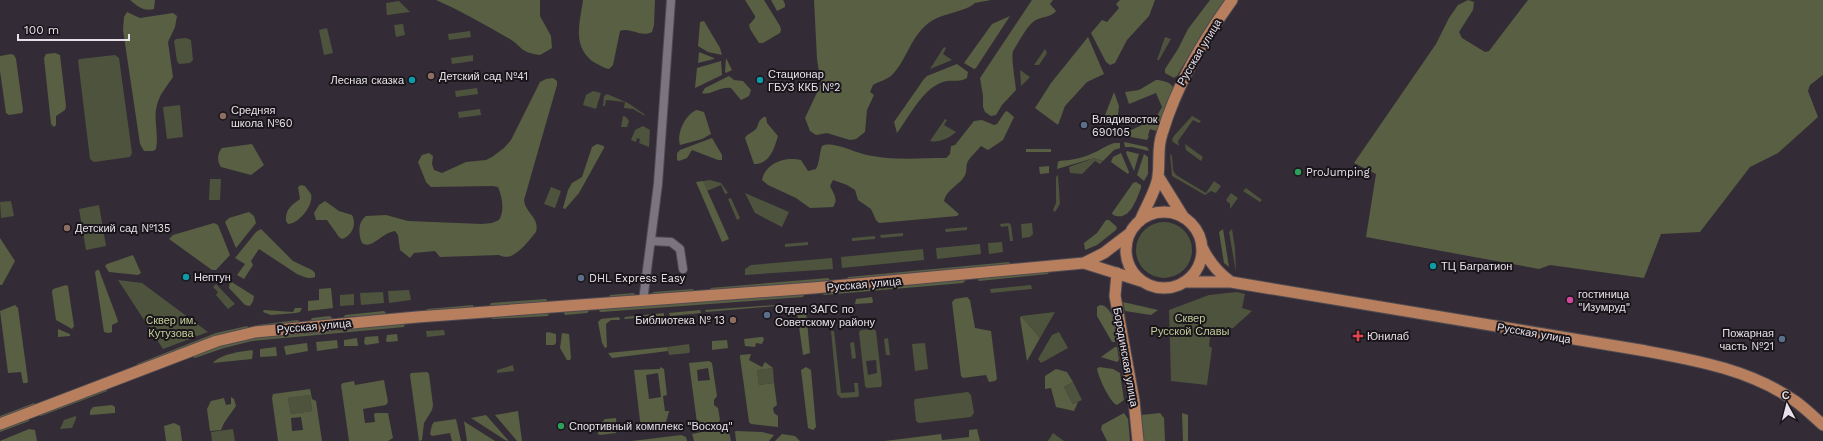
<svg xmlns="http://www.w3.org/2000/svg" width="1823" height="441" font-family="'Work Sans',sans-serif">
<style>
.green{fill:#4e533d;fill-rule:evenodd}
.forest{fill:#595f42;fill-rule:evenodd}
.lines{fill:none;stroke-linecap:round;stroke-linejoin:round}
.minor-casing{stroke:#4f4a52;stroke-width:10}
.major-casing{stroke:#4f4a52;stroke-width:13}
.minor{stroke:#7c7480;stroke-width:8}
.major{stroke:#b77f5e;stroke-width:11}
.education-dot{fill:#8d6e63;stroke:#19151a;stroke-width:1.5}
.culture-dot{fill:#0f9aa8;stroke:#19151a;stroke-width:1.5}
.service-dot{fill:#5c6f8a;stroke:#19151a;stroke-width:1.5}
.leisure-dot{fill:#2e9e5b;stroke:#19151a;stroke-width:1.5}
.hotel-dot{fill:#d1479c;stroke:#19151a;stroke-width:1.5}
.health-dot{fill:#e0444e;stroke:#19151a;stroke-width:1.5}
.labels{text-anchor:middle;stroke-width:4;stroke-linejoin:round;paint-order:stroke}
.street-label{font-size:11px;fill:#e7e2e9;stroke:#19151a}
.poi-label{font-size:11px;fill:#e7e2e9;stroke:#19151a;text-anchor:start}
.park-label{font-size:11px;fill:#c2ce97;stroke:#19151a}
</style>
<rect width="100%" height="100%" fill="#332c36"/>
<path class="green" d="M399,1L410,12L387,15L386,3Z
M403,24L405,35L396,37L394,25Z
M327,28L333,53L324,55L319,30Z
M470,31L471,37L449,40L448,34Z
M1165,37L1171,39L1159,60H1157Z
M186,38L191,40L193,60L190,63L179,64L177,61L174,41L176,39Z
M944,47L946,48L943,54L952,60L930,69Z
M1045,49L1047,53L1039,65H1034Z
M115,55L119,58L132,153L130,157L94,162L90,159L78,60L80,59Z
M473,55V61L452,64L451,58Z
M1020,70L1030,77L1021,86V85Z
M477,88L478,94L456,97L455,91Z
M593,91L601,93L596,109L583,105L586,95Z
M607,94L628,103L644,114L645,116L633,109L624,108L625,102L606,100L605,106H603L604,96Z
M180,105L183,137L167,139L163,107Z
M480,109L481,115L459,118L458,112Z
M623,116L626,117L629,121L627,127H621Z
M1192,116L1201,121L1199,123L1193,120L1178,141L1179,146L1172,141L1173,137Z
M945,119L947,120L944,125L956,132C950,138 938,143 930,141Z
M643,126L650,130L649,147L639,143L640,139L637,138L636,142L631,140L635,130Z
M1185,144L1203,157L1201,161L1186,150Z
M1170,154L1172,156L1173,170L1176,175L1206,193L1214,181L1221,186L1216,193L1211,191L1205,195L1172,176Z
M1094,158L1103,161L1100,164L1095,161L1082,174L1070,173L1069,167Z
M1058,175L1060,204L1055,212L1053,210L1056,203V177Z
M210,179H221L220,200H209Z
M710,180L721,183L728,193L725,194L721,185L707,191L703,181Z
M551,187L561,191L555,208L544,204Z
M1246,188L1262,200L1260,202L1243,191Z
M745,193L789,212L782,227L755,213Z
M1231,193L1238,198L1230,209V204L1226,200Z
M731,198L740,218L737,220L728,199Z
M11,201L14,216L1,218L0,202Z
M99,205L106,246L86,250L79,209Z
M1136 250a28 28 0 1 1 56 0a28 28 0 1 1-56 0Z
M1009,223L1011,225L1013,241H1010L1008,226L1001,227L1000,224Z
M1032,223L1033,234L1030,237L1022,238L1021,224Z
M967,227V230L946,232L945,229Z
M1232,229L1235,248L1236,272L1229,232Z
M903,233V236L881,238L880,235Z
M875,236V239L852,241V238Z
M808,242V245L785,247V244Z
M1002,242L1003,252L989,254L988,243Z
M980,244L981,254L937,259L936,248Z
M923,249L924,260L842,268L841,257Z
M832,258L833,269L745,275V269L751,265Z
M118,280L142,283L208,332L163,349Z
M216,284L235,304L228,309L216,295L218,292L213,287Z
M1031,285L1032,289L991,293L990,289Z
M409,290L411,300L389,303L388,291Z
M383,292L384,303L361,305L360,293Z
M1237,292L1245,294L1242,308L1252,311L1233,328L1211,330L1209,346L1212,348L1207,385L1171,381L1169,310L1209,295Z
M354,294V305L340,306V295Z
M1055,312L1040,338L1021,316Z
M873,329L876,331L882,384L881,387L867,388L865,386L859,332L861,330ZM876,360L877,373L868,375L866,361Z
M444,330L445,335L427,337L426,331Z
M831,331H834L841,393L855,392L854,383H858L859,395L858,397L841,398L837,394Z
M1059,332L1068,348L1041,363L1038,359L1052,335Z
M888,338L890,355H886L884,339Z
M854,342L856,358L852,359L850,343Z
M925,343L928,369L915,371L912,344Z
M689,344L690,351L689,353L669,355L667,347Z
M513,365L514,371L497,373V370Z
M773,368L774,383L759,385L757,370Z
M1073,382L1082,400L1073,404L1064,387Z
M968,392L971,395L974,413L971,417L919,423L916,421L914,402L915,399Z
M310,395L312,411L291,414L288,398Z
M76,416V419L72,428L60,429L64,420Z
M233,429L235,441H212L211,432Z
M1053,433L1064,441H1048Z"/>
<path class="forest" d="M130,0H155L154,9C144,12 137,6 130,0Z
M436,0H540V16L551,36L552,48L540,55C518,52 523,46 508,38C484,24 461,11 436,0Z
M583,0H655L654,25L652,32C641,38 630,27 620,31L613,65L609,69C603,68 598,64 592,61C572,45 580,22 583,0Z
M745,0H764L780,26L781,30L780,33L763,43H759L750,29L749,25L755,18V16Z
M771,0H783L785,4V7L777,11Z
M814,0H991L975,3C966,12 942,13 930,22C911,35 907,60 892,75C887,80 879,81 873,85L870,92L874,95L867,110L865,132L856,139L850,140L827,133L816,135L810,131L805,118L821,84L817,59Z
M1032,0H1053L1050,4L1056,11C1051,18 1040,16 1033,22C1025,29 1019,42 1013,51C1011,58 1015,80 1016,90L1002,105L996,115L991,116L985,112L983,107V96L980,78Z
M1120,0H1155L1149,16L1127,40L1115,63L1110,65L1106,62L1091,33L1102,20L1107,22L1119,8L1116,4Z
M1210,0H1225L1200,37L1177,76L1174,78L1165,73V69L1178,49L1188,29Z
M1468,0L1474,2L1473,10L1459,32L1462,38L1485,52L1489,51L1528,0H1823V75L1810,85L1808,91L1818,117L1778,153L1750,167L1700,232L1661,234L1644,278L1550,265L1539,269L1366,237L1376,174L1354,163L1436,44L1449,18L1458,5Z
M127,12L140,18L173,13L177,16L175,27L168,42L173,77C167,86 159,95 157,105C153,119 159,134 156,149L153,151H144L140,144L123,30L124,17Z
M1010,16L976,68L974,69L964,63L992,24Z
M704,21L720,48L722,55L708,52L698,46L700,22Z
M1088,37L1104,74L1087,82L1065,106L1058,125L1035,108L1051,83Z
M699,52L714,58V59L698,63Z
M55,53L60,55L66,106L65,110L56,116V125L54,127L51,124L44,58L46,54Z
M11,54L14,55L16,59L23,110L22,113L9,115L6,113L0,71V56Z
M726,58L732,70L726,73L725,72Z
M721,61L722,75L695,88L697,68Z
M957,64L968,72L967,78C959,83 951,79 943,82C922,89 910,116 897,133L894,122L924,79L927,76Z
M729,76L734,80L743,81L751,90L749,96L741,100L731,88C720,86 710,96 702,93L705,88Z
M553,78L557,81V85L524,200C525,213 540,217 536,232C527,242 514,263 499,255L440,257L435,251L414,253L410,258L400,250L398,235L395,231C381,233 372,250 362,243C358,234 358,222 366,216L386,215L408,221L482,224L492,223L499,220C505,211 502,196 498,187L492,186L431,187L426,182L418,162L422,155L429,153L433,156L432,164L434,170L442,173L466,162L486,160L492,157L504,148L511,140L540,82L546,79Z
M1156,80C1162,80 1170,82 1173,87L1158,128L1156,131L1150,129L1148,136H1149L1147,140L1131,137L1127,132L1155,119L1162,107L1156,93L1129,104L1125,92L1139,90Z
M1114,92L1119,106L1117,122L1110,125L1102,123Z
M697,110L704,112L711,134L702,139L680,145C676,134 686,113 697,110Z
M1007,111L1014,117L1003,140L988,150L981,146C977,151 971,156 968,161C965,166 968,172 964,177C959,185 946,190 944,201L959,214L957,216L879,223L876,220L871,209L858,200L855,190L847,185L833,180L830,186C833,193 839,199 833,207L810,208L796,198L768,185L762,180C765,163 786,156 801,160L808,171L816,169C820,162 819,154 822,146C832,141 851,151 863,154C889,161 919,158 946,158L950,154L951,146L955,145L974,121L982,120L994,125L997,124L1005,112Z
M764,117H766L767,123L778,136C774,149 770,164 754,164L745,138C748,133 752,133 756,129C759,124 758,120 764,117Z
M712,138L722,155V160H718L692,150L687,158L679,161L677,160V153L680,150Z
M1124,142L1147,147L1149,151L1132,147H1125Z
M1114,143H1120V148L1114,150L1103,161L1094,158L1057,169L1058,162L1059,161C1070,160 1080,159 1091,154C1099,151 1105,146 1114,143Z
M252,144L264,165L251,175L221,167C217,162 217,153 222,148Z
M597,144L604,146V148L579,193L565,209L563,208L568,190L572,183L582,177L592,147Z
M1026,149H1051V152H1026Z
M1127,151L1139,154L1134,171L1126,153Z
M1121,153L1129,172L1128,174L1111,162L1113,157Z
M1144,154L1148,157V174L1144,181L1137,175Z
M1049,166V173L1040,174L1039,167Z
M703,181L729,239L722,242L696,182Z
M1136,182L1141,185V188C1136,200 1130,222 1113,215L1112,213L1133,183Z
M301,185L305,186L311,194C314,205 299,224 288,224L286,221C285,209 292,205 300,199L298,187Z
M325,201L339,211L352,215C357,224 352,236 342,239L339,237L327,220H316L314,213L319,205Z
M249,212L254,216L256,223L236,248L225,222L229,218Z
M1106,220H1109L1117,227L1116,230L1097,245L1085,250L1084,243L1097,233Z
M214,223L218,225L230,255L216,270H212L169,239L173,235Z
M261,229L293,261L312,270L315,273V277C309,280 302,276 297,274L259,249L251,261L253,265L244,279L237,275L245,264L235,258L256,232Z
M1223,229L1229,267L1224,263L1219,232Z
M0,238L15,261L2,285H0Z
M133,255L141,273L138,275L109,272L105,266L107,264Z
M1009,262L1011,265L847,279L848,277Z
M97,270H99L117,318L118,322L112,325V332L109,333L104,332L95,272Z
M1049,272L1048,274L979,281L978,280L979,278Z
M828,278L830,280L828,282L712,290L710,288Z
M963,279L965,281L963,283L824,295L823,294Z
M230,281L254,296L253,301L250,306L245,305L229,288Z
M66,285L68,286L74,326L72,329L56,320L52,292L53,289Z
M331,288L333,308L308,311V301L319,300V289Z
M693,289L695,292L652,294L653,292Z
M634,293L635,296L609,297L610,295Z
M803,294L804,295L803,297L601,312L599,311L600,309Z
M872,297L873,302L872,303L855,304L856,299Z
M967,297L970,300L975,328L991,331L997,379L995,381L989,382L986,375L963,378L961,376L952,302L955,299Z
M546,299L548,302L491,306L490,305L491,303Z
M1123,302L1158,310L1151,315L1125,311Z
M15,305L18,308L28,381L27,383H23L21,372L8,373L0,311Z
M473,305L474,308L426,311L427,309Z
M775,305L776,306L706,312L705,310Z
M1100,305C1113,305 1119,333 1115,342H1112L1097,316V307Z
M295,308H302L300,312L296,313L271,315L263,312L264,310L293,312Z
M804,309L806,311L810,353L803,355L797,312Z
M587,310L589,311L587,313L565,315L564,313L565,311Z
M700,310L701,313L670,316L669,313Z
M384,311L386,313L384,315L344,317L345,315Z
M549,313L548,316L493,319L491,318Z
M664,313V316L624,319L625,317Z
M330,316L332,318L331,320L312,321L311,320L312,318Z
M1021,316L1040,338L1027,361L1020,318Z
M619,317L620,320H611L606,324L607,347L605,348L602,343L598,322L601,319Z
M298,320L299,322L257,326V325Z
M405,323L404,327L252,341L224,348L195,358L193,357V356L222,344L257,337Z
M247,326L249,328L136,366L137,364L216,333Z
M58,329L70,334V336L58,337Z
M548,332L556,334V343L554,345H546V333Z
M562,333L569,334L571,358L570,360H567L560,348Z
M397,334L398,341L388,342L386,341L387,335Z
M378,336L379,343L366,345L364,343L365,337Z
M761,337H763L764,339L762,344L756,343L755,347L745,346L744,339Z
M357,338L358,346H344V340Z
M337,340L338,348L317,351L316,342Z
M727,340L728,348L712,350V341Z
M307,343L308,351L286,355L284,347L285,346Z
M276,347L277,356L260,357V349Z
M667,347L668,351L612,358L608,353Z
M1115,347H1117L1119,360L1117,362L1101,357Z
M251,350L253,351L252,359L213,363C220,354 240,352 251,350Z
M751,354L749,360L762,367L765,362L773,368L757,370L759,385L774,383L777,405L773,408L774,413L778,416V427L751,424L749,422L740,357V355Z
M709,361L712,363L717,396L714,400V405L718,408L720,420L718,423H697L689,363ZM708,368L710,380L698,381L697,370Z
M660,367L664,369L667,395L663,396L665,411H669C669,413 665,425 664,427L644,430L641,429L634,370L660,369ZM658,373L661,397L649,399L646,375Z
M806,367L811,370L816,427L813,430L808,428L801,370Z
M1099,367L1113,369L1120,373L1124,400L1117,405C1110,403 1098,376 1097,369Z
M1056,369L1067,372L1073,382L1064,387L1073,404L1078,402L1074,411L1056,407L1051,388L1045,389V376Z
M427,372L429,374L433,405L432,410L424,423L422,440L419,441L410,375L411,373Z
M384,380L388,402L386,405L363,409L365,423L375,422L374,415L375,413H388L393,438L388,441H349L341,385L343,383L354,381L355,385Z
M107,388V391L41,416H39Z
M310,389L312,399L316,401L322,441H278L272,398L273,394ZM310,395L312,411L291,414L288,398ZM301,417L303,430L292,431L291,418Z
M231,397L234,399L236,406L224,423L221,430L210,431L207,409L211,401L224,398L226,405L231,404Z
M34,403L36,405L0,420V416Z
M112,405L115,407V413L90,415V411L93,407Z
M518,411L522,441H517L495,415Z
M1124,413L1128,419L1130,441H1107L1101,429L1102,425Z
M1160,413L1164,418L1165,441H1144L1141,415Z
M1182,413L1188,415V441H1183Z
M486,415L508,440V441L505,440L471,418Z
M29,418V421L0,432V428Z
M616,418L617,430L616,433L600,435L598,434V427L605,419Z
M456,419L461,441H452L450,433L432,436L430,434L432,425L434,422Z
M464,421L465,422L495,441H467Z
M174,423L180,426L182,441H166L164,426Z
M29,429L35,430L37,441H0Z
M977,429L980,441H885L941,434L942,440L969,437V430Z
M729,431L731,441H694L692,434L702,432Z
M736,431L762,432L774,435L769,441H736L735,432Z
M782,434L795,436L800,441H775Z
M681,435L686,437L687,441H632Z"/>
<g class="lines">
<g class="minor-casing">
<path id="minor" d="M651,241L671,242L680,249L683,269
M643,301L658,184L671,0"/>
</g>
<g class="major-casing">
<path id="major" d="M1158,176L1184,218
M1126 250a38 38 0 1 1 76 0a38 38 0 1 1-76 0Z
M1140,221C1145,208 1157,189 1158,176C1160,161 1157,148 1162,134C1177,84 1202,42 1232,0
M1202,247C1209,262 1217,272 1231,282
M1084,263L1141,281
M1117,273L1115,296L1134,401L1138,441
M1184,282H1231L1640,350C1694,360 1749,369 1795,401C1805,408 1814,417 1823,425
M0,424L217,341L255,332L417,317L813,288L1084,263L1104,253L1129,234"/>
</g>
<use href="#minor" class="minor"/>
<use href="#major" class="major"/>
</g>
<g class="education-dot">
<circle cx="431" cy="76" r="4"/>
<circle cx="223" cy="116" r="4"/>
<circle cx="67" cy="228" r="4"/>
<circle cx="733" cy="320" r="4"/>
</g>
<g class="culture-dot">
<circle cx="412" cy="80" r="4"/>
<circle cx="760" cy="80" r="4"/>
<circle cx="1433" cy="266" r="4"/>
<circle cx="186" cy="277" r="4"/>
</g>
<g class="service-dot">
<circle cx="1084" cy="125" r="4"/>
<circle cx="581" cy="278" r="4"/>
<circle cx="767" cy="315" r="4"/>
<circle cx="1782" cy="339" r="4"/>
</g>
<g class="leisure-dot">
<circle cx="1298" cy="172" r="4"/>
<circle cx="561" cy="426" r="4"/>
</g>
<circle class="hotel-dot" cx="1570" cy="300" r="4"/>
<path class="health-dot" d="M1356 330h4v4h4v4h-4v4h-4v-4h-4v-4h4z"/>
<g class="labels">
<g class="street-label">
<text transform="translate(1199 52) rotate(-59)" y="4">Русская улица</text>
<text transform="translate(864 284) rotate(-5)" y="4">Русская улица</text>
<text transform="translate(314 326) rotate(-5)" y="4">Русская улица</text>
<text transform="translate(1534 333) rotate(10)" y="4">Русская улица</text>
<text transform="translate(1126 357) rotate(80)" y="4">Бородинская улица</text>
</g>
<g class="poi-label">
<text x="768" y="78">Стационар<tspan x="768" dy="13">ГБУЗ ККБ №2</tspan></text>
<text x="439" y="80">Детский сад №41</text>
<text x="404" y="84" text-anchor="end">Лесная сказка</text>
<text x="231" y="114">Средняя<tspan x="231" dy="13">школа №60</tspan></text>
<text x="1092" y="123">Владивосток<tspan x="1092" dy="13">690105</tspan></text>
<text x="1306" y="176">ProJumping</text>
<text x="75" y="232">Детский сад №135</text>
<text x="1441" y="270">ТЦ Багратион</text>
<text x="194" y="281">Нептун</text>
<text x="589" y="282">DHL Express Easy</text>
<text x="1578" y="298">гостиница<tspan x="1578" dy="13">"Изумруд"</tspan></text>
<text x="775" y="313">Отдел ЗАГС по<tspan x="775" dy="13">Советскому району</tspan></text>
<text x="725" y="324" text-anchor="end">Библиотека № 13</text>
<text x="1774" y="337" text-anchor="end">Пожарная<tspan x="1774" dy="13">часть №21</tspan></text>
<text x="1367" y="340">Юнилаб</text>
<text x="569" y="430">Спортивный комплекс "Восход"</text>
</g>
<g class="park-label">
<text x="1190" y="322">Сквер<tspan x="1190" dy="13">Русской Славы</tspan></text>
<text x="171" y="324">Cквер им.<tspan x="171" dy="13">Кутузова</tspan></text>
</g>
</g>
<g transform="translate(1787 405) rotate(353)" stroke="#19151a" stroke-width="3" paint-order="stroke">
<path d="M0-3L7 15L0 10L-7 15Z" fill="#e7e2e9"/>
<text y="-6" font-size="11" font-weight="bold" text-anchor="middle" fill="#e7e2e9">С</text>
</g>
<path d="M18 34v6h111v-6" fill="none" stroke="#e7e2e9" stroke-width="2"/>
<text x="24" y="34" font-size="12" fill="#e7e2e9" stroke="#19151a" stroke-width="3" paint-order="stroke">100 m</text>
</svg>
